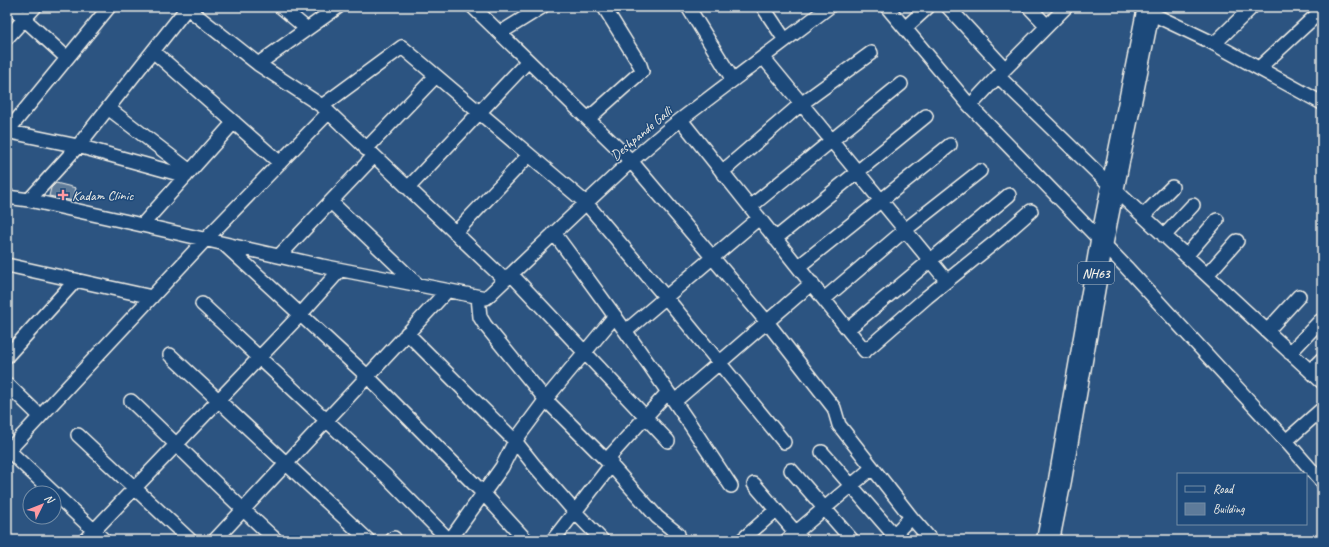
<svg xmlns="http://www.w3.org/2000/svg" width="1329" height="547" font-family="Caveat,sans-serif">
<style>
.building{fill:#5e7b9a;stroke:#f4f1e8}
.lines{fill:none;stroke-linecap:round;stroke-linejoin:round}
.street-casing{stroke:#f4f1e8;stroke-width:16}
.highway-casing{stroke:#f4f1e8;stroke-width:25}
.street{stroke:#1f4a7a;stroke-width:13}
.highway{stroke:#1f4a7a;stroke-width:22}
.poi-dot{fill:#ff9aa2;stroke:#1f4a7a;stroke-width:1.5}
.labels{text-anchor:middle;stroke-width:3;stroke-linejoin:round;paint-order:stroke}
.shield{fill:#1f4a7a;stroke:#b4bfc7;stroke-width:1}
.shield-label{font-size:13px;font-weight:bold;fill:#f4f1e8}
.street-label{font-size:14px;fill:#f4f1e8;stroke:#1f4a7a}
.poi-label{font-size:14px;fill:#f4f1e8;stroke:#1f4a7a;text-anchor:start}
</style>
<rect width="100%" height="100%" fill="#2c5481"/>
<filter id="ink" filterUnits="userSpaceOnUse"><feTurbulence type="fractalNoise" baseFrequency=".025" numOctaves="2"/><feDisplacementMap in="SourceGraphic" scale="8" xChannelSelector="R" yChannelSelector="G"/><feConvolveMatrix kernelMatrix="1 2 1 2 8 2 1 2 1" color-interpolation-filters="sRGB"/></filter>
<g filter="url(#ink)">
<path class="building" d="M56,183L76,188L73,201L49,196L51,188Z"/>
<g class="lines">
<g class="street-casing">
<path id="street" d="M11,7L67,58
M186,7L258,64L338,7
M281,7L307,29
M473,7L631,161L767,322L834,408L839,425L911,517L931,540
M688,7L733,80
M763,7L785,40
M887,7L970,106L1126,267L1286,441L1322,482
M948,7L1005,69
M1029,7L1047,26
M1148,12L1209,41L1322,103
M905,28L928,7
M500,33L542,7
M7,38L35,7
M1214,44L1252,7
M153,51L280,163
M763,57L947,281
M258,64L322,106L505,280
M1259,68L1322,10
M998,76L1112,187L1322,382
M322,106L402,47L586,203L673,306L784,442
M970,106L998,76L1066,7
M108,108L190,171
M588,119L642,71L640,65L604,7
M681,120L865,351L927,297L999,239L1031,211
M7,125L15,133L78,146L186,176
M10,128L109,7
M366,149L435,77
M722,172L801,104L871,53
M408,188L528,61
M7,197L29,200L133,223L322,266L486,298L586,203L631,161L671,127L829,7
M29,200L78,146L187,8
M331,202L418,285
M750,207L901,84
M1143,216L1172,187
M142,225L234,122
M455,233L529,155
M554,233C616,316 675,400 731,486
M1164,236L1193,205
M775,239L926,116
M225,245L367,376L483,493L526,540
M279,256L374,156
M1186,256L1217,220
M7,265L152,297
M798,267L950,145
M511,274L668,441
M1207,275L1237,241
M478,297L480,317L485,325L546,400L611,465L657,517L678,534
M824,299L905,230L980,171
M202,304L386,476L449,540
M848,329L1009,195
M626,331L759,218
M1267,331L1299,296
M407,333L515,441L534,465L575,512L602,540
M1290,353L1320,321
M170,355L368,540
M7,356L76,280
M1310,371L1322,359
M7,384L40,416
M131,401C180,447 226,495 276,540
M675,401L812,283
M78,435L190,540
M1286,441L1322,409
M8,450L104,540
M7,452L205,240L328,113
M822,452L894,535
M791,470L852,540
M754,484L802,540
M85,540L300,315L340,270
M215,540L447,291
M392,540L394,538L395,540
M450,540L502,467L515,441L550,394L615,316
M553,540L611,465V455L668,392
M742,540L776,510
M787,540L872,468
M889,540L911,517"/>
</g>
<g class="highway-casing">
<path id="highway" d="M1048,540L1060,480L1102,241L1149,7"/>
</g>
<use href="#street" class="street"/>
<use href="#highway" class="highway"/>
</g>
</g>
<path class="poi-dot" d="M61 189h4v4h4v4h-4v4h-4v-4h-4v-4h4z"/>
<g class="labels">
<rect class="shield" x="1078" y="262" width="36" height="22" rx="3"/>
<g class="shield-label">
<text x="1096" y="278">NH63</text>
</g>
<g class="street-label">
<text transform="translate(641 133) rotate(-40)" y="5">Deshpande Galli</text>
</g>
<g class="poi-label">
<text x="72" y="200">Kadam Clinic</text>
</g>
</g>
<rect width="1329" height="547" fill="none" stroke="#1f4a7a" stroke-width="24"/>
<rect x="12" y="12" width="1305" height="523" fill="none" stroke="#f4f1e8" stroke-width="1.5" filter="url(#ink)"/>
<rect x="1177" y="473" width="130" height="52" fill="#1f4a7a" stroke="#748da6"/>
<rect x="1185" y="486" width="20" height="6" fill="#1f4a7a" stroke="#748da6"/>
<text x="1213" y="493" font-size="12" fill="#f4f1e8">Road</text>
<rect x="1185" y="503" width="20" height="12" fill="#5e7b9a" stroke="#748da6"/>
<text x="1213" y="513" font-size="12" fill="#f4f1e8">Building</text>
<g transform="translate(42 505) rotate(47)"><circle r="19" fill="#1f4a7a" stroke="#748da6"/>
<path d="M0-3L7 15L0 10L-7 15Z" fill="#ff9aa2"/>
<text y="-6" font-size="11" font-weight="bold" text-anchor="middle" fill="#f4f1e8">N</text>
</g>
</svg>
